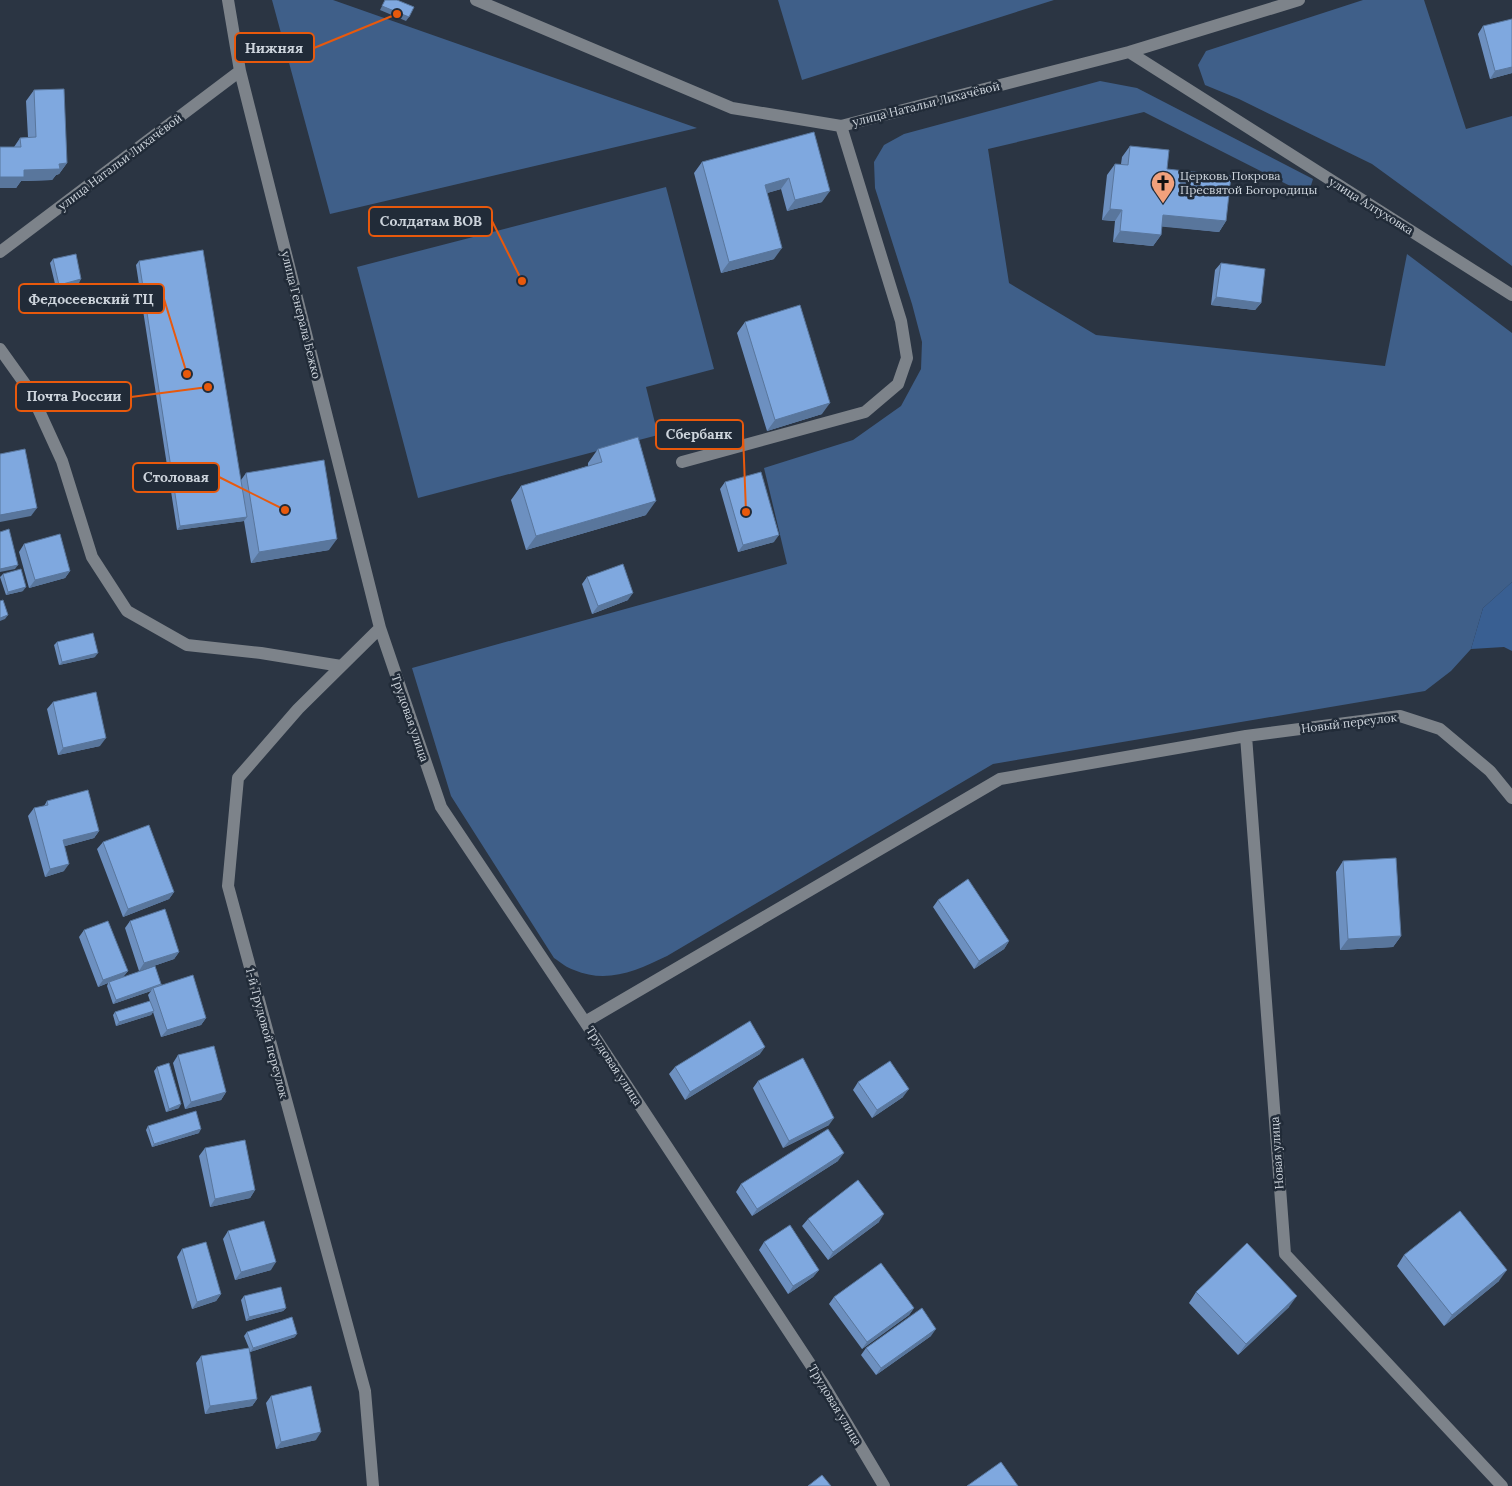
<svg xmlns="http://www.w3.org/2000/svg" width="1512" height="1486" font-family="Lora,serif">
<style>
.green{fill:#3f5f89}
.forest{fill:#395f92}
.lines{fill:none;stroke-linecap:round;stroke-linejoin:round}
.minor{stroke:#7d838a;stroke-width:12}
.wall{fill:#6d90c0}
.shaded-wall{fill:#59769c}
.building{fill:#7fa8df;stroke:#59769c}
.labels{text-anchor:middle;stroke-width:5;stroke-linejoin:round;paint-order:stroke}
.street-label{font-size:12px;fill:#cdd4dc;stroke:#212b38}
.poi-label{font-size:12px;fill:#cdd4dc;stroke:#212b38;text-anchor:start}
.leader{fill:none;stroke:#e8590c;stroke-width:2}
.callout-dot{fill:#e8590c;stroke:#212b38;stroke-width:2}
.callout{fill:#212b38;stroke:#e8590c;stroke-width:2}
.callout-label{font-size:14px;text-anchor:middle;font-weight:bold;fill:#cdd4dc}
</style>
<rect width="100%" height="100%" fill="#2b3543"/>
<path class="green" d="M272,0H333L697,128L330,214Z
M778,0H1054L802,80Z
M1363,0H1424L1466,129L1512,116V266L1372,164L1239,99L1205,85L1198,65L1206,51Z
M1100,81L1137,88L1313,179L1308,195L1144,112L988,149L1009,283L1096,335L1385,366L1407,254L1512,333V582L1483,608L1471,649L1451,671L1425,691L993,764L667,956C636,971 607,984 574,970C567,968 560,962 554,958L451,796L412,668L787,564L764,468L853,440L901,406L921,369L922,342L912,304L875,188L874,162L884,145L904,134Z
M666,187L714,369L646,387L658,435L418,498L357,267Z"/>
<path class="forest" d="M1512,582V651L1504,647L1471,649L1483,608Z"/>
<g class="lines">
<path class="minor" d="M228,0L240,71L380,628L441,807L585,1022L824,1385L884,1486
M476,0L732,108L841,126L1129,52L1299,0
M1129,52L1512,295
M0,252L240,71
M0,349L30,391L62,461L92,557L127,611L187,645L261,653L341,666
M682,462L865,412L898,384L907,358L901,321L841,126
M1246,736L1285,1254L1502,1486
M585,1022L1000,779L1246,736L1400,716L1440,729L1490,771L1512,798
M373,1486L365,1391L228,886L238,778L298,709L380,628"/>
</g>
<path class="wall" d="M1483,26L1512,73L1490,79L1478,34Z
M34,90L67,163L59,174L56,175L52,180L21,181L16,188L14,147L20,138L28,137L26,101Z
M814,132L822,202L787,211L781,189L767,193L774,259L721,273L694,173L702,162Z
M1130,146L1167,169L1226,221L1219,232L1162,226L1161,235L1153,246L1113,242L1115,221L1102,220L1107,175L1115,164H1121L1122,157Z
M53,259L79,283L56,288L50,263Z
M139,261L241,480L246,473L329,550L251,563L244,521L177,530L136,265Z
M1221,263L1261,303L1255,310L1211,305L1215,270Z
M745,322L822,414L767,431L737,333Z
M598,449L646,515L526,550L511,500L521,486L588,466V463Z
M725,482L774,542L738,552L720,489Z
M24,544L70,571L65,578L29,588L19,552Z
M3,574L23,591L6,595L0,577Z
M587,577L628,600L592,614L582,584Z
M57,642L95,657L59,665L54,645Z
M53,702L100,746L58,755L47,709Z
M47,801L99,831L94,838L65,846L64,871L45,877L28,816L34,808L44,806Z
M103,842L174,892L169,899L123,917L97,849Z
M1343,861L1401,936L1393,947L1340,950L1336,872Z
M938,900L1009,941L1004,949L974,969L933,907Z
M130,921L179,952L174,959L139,971L125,928Z
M84,930L128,971L123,977L161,984L206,1018L201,1025L161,1037L153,1012L151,1015L116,1026L113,1015L115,1012L150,1001L148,995L151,991L113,1004L107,986L108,983L98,987L79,937Z
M760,1054L685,1100L669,1074L675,1067Z
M178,1055L226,1092L221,1100L185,1109L173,1063Z
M157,1067L179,1108L166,1112L154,1071Z
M758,1081L829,1125L783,1148L753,1088Z
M858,1082L903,1097L872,1118L853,1090Z
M148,1126L199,1133L152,1147L146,1130Z
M205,1148L255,1190L250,1198L210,1207L199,1156Z
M838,1161L752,1216L736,1192L741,1184Z
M808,1219L879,1222L828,1260L802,1226Z
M228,1231L271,1270L235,1280L223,1239Z
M764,1242L819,1270L813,1277L788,1294L759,1250Z
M182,1249L221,1294L216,1301L192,1309L177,1257Z
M1404,1255L1499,1281L1444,1326L1397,1266Z
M1196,1292L1289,1307L1238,1355L1189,1303Z
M244,1296L286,1308L283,1311L246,1321L241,1300Z
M834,1297L914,1308L909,1315L862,1349L829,1304Z
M247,1332L295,1337L250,1352L249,1350L257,1399L252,1406L205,1414L196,1363L201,1356L249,1348L244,1336Z
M931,1336L876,1375L861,1355L866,1348Z
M271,1396L316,1440L276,1449L266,1403Z"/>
<path class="shaded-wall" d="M382,6L409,17L406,21L380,10Z
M1512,67V73L1490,79L1495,71Z
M67,163L59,174L56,175L52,180L21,181L16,188H0V177L24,170L59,164Z
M789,178L781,189L757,196L765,185Z
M830,191L822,202L787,211L795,200Z
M1110,209L1122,210L1115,221L1102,220Z
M1163,215L1226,221L1219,232L1155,226Z
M1120,231L1161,235L1153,246L1113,242Z
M782,248L774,259L721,273L729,262Z
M81,279L79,283L56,288L59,285Z
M1216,297L1261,303L1255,310L1211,305Z
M830,403L822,414L767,431L775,420Z
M656,501L646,515L526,550L536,536Z
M37,508L31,516L0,522V515Z
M247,517L244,521L177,530L180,526Z
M779,535L774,542L738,552L743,545Z
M337,539L329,550L251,563L259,552Z
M18,565L15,569L0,572V569Z
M70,571L65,578L29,588L35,580Z
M26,587L23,591L6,595L8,592Z
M633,593L628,600L592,614L598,606Z
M8,615L5,619L0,621V618Z
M98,653L95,657L59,665L62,662Z
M106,738L100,746L58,755L63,748Z
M99,831L94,838L58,848L63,840Z
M69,864L64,871L45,877L50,869Z
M174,892L169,899L123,917L128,909Z
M1401,936L1393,947L1340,950L1348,939Z
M1009,941L1004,949L974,969L979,961Z
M179,952L174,959L139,971L144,963Z
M128,971L122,978L109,982L108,983L98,987L103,980Z
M161,984L153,988L151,991L113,1004L116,1000Z
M154,1011L151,1015L116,1026L119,1022Z
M206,1018L201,1025L161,1037L167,1030Z
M765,1047L760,1054L685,1100L690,1092Z
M909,1089L903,1097L872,1118L877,1110Z
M226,1092L221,1100L185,1109L191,1102Z
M181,1104L179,1108L166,1112L169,1109Z
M834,1118L829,1125L783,1148L789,1141Z
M201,1129L199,1133L152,1147L154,1144Z
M844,1153L838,1161L752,1216L757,1209Z
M255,1190L250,1198L210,1207L215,1199Z
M884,1214L879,1222L828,1260L833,1252Z
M276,1262L271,1270L235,1280L241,1272Z
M819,1270L813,1277L788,1294L793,1286Z
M1507,1270L1499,1281L1444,1326L1452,1315Z
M221,1294L216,1301L192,1309L197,1302Z
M1297,1296L1289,1307L1238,1355L1246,1344Z
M286,1308L283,1311L246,1321L249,1317Z
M914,1308L909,1315L862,1349L867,1342Z
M936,1329L931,1336L876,1375L881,1368Z
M297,1334L295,1337L250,1352L253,1348Z
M257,1399L252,1406L205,1414L210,1406Z
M321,1432L316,1440L276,1449L281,1442Z"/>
<path class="building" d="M385,0H397L414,7L409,17L382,6Z
M1512,19V67L1495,71L1483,26Z
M64,89L67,163L59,164L60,169L24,170V177H0V147H21L20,138L36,137L34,90Z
M814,132L830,191L795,200L789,178L765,185L782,248L729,262L702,162Z
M1130,146L1169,150L1167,169L1231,176L1226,221L1163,215L1161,235L1120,231L1122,210L1110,209L1115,164L1128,165Z
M203,250L247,517L180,526L139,261Z
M76,254L81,279L59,285L53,259Z
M1221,263L1265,269L1261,303L1216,297Z
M800,305L830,403L775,420L745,322Z
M638,437L656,501L536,536L521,486L602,462L598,449Z
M25,449L37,508L0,515V454Z
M324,460L337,539L259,552L246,473Z
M761,472L779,535L743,545L725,482Z
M9,529L18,565L0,569V532Z
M60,534L70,571L35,580L24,544Z
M623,564L633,593L598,606L587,577Z
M21,569L26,587L8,592L3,574Z
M3,600L8,615L0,618V601Z
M93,633L98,653L62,662L57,642Z
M96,692L106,738L63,748L53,702Z
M88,790L99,831L63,840L69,864L50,869L34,808L48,805L47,801Z
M149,825L174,892L128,909L103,842Z
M1396,858L1401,936L1348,939L1343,861Z
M968,879L1009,941L979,961L938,900Z
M165,909L179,952L144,963L130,921Z
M108,921L128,971L103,980L84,930Z
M155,966L161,984L116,1000L109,982Z
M193,975L206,1018L167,1030L153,988Z
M150,1001L154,1011L119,1022L115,1012Z
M750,1021L765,1047L690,1092L675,1067Z
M214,1046L226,1092L191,1102L178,1055Z
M803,1058L834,1118L789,1141L758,1081Z
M890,1061L909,1089L877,1110L858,1082Z
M169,1063L181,1104L169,1109L157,1067Z
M196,1111L201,1129L154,1144L148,1126Z
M828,1129L844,1153L757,1209L741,1184Z
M245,1140L255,1190L215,1199L205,1148Z
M858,1180L884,1214L833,1252L808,1219Z
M1460,1211L1507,1270L1452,1315L1404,1255Z
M264,1221L276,1262L241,1272L228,1231Z
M790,1225L819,1270L793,1286L764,1242Z
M206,1242L221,1294L197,1302L182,1249Z
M1247,1243L1297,1296L1246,1344L1196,1292Z
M881,1263L914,1308L867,1342L834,1297Z
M281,1287L286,1308L249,1317L244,1296Z
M922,1308L936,1329L881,1368L866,1348Z
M292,1317L297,1334L253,1348L247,1332Z
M249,1348L257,1399L210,1406L201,1356Z
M311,1386L321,1432L281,1442L271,1396Z
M1001,1462L1018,1486H967Z
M822,1475L831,1486H808Z"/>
<defs>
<g id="church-pin" transform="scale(1.25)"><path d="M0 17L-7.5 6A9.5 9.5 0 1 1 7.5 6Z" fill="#f1a17c" stroke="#212b38"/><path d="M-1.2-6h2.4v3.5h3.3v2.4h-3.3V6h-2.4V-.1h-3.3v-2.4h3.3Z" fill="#111"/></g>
</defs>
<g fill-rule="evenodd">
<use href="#church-pin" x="1163" y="183"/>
</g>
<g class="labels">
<g class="street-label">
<text transform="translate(926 104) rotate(-14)" y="4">улица Натальи Лихачёвой</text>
<text transform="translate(120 162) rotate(-37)" y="4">улица Натальи Лихачёвой</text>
<text transform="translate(1371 206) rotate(32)" y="4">улица Алтуховка</text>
<text transform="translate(301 315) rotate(76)" y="4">улица Генерала Бежко</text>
<text transform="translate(410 718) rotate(71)" y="4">Трудовая улица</text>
<text transform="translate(1349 723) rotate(-7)" y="4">Новый переулок</text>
<text transform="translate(267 1033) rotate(75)" y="4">1-й Трудовой переулок</text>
<text transform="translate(614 1066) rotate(57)" y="4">Трудовая улица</text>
<text transform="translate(1277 1153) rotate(-94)" y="4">Новая улица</text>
<text transform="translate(835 1405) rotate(59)" y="4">Трудовая улица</text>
</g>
<g class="poi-label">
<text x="1180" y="180">Церковь Покрова<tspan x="1180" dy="14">Пресвятой Богородицы</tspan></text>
</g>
</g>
<path class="leader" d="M397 14L314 48M522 281L492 221M187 374L164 299M208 387L131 397M746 512L743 434M285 510L219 477"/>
<g class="callout-dot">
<circle cx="397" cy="14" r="5"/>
<circle cx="522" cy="281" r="5"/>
<circle cx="187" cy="374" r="5"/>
<circle cx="208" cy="387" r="5"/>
<circle cx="746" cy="512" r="5"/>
<circle cx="285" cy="510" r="5"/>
</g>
<g class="callout">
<rect x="235" y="33" width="79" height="29" rx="5"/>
<rect x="369" y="207" width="123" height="29" rx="5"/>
<rect x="19" y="284" width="145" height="29" rx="5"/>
<rect x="16" y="382" width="115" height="29" rx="5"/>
<rect x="656" y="420" width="87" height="29" rx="5"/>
<rect x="133" y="463" width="86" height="29" rx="5"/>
</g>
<g class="callout-label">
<text x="274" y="53">Нижняя</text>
<text x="431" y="226">Солдатам ВОВ</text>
<text x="91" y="304">Федосеевский ТЦ</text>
<text x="74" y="401">Почта России</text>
<text x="699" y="439">Сбербанк</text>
<text x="176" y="482">Столовая</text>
</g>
</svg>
